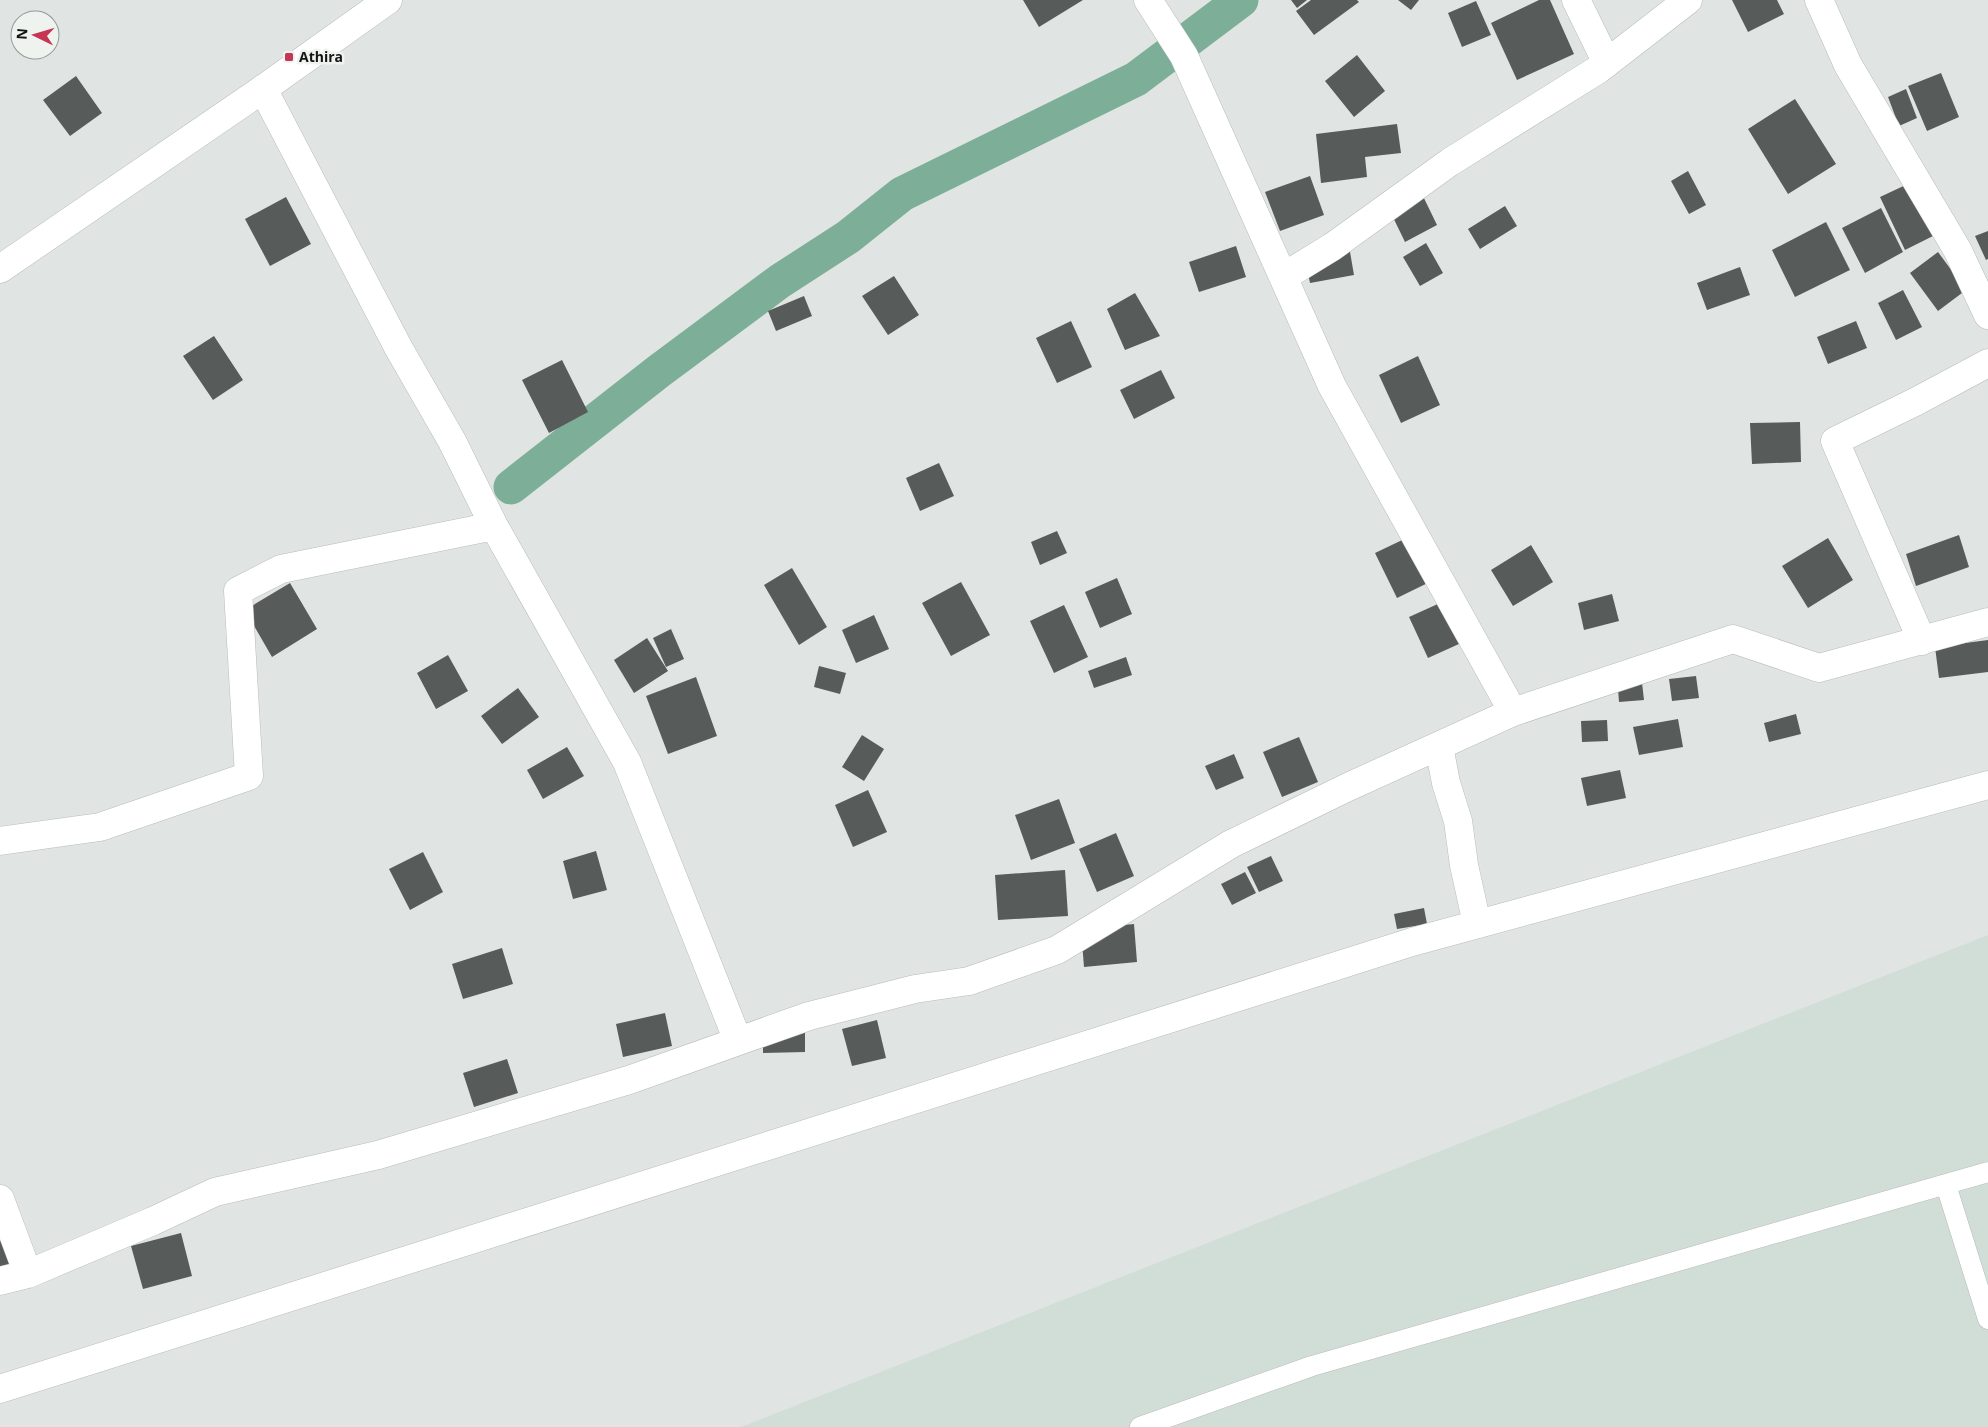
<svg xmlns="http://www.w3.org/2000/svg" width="1988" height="1427" font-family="'Open Sans',sans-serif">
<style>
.built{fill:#d1ded7}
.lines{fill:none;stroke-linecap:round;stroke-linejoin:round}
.canal{stroke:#7daf98;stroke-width:35}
.building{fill:#575b59}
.lane-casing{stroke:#b7bcba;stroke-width:21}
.street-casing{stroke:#b7bcba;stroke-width:29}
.secondary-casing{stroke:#b7bcba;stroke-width:29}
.lane{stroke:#fff;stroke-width:20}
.street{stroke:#fff;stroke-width:28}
.secondary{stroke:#fff;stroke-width:28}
.poi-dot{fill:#c63652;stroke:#eef3f0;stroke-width:2}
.labels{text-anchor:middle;stroke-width:5;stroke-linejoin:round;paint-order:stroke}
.poi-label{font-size:14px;font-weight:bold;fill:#131514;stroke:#eef3f0;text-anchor:start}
</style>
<rect width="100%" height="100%" fill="#e0e5e3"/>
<path class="built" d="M1988,935V1427H741Z"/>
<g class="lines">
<path class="canal" d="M511,487L659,371L780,281L848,237L902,194L1136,79L1241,0"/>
</g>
<path class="building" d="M1023,0H1083L1039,27Z
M1291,0H1307L1297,8Z
M1311,0H1357L1359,2L1314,35L1296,11Z
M1398,0H1419L1411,10Z
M1539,0H1550L1574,54L1517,80L1491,23Z
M1732,0H1777L1784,14L1748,32Z
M1476,1L1491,35L1462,47L1448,13Z
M1357,55L1385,91L1354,117L1325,81Z
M1941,73L1959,117L1927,131L1908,86Z
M76,76L102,113L70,136L43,100Z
M1906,89L1917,118L1899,126L1888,97Z
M1795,99L1836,164L1788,194L1748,129Z
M1397,124L1401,153L1365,157L1367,177L1321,183L1316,134Z
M1688,171L1706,205L1689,214L1671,181Z
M1310,176L1324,215L1280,231L1265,192Z
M1912,182L1937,234L1905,250L1880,197Z
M1421,192L1437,225L1405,242L1389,209Z
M286,197L311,244L270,266L245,219Z
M1505,206L1517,226L1480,249L1468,229Z
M1881,208L1903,252L1865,273L1842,228Z
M1826,222L1850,270L1795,297L1772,250Z
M1988,231V259L1986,260L1975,236Z
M1426,243L1443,273L1420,286L1403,257Z
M1236,246L1246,277L1199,292L1189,262Z
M1349,246L1354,275L1310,283L1304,254Z
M1938,252L1966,290L1938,311L1910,273Z
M1740,267L1750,295L1707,310L1697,283Z
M894,276L919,315L888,335L862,296Z
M1903,290L1922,327L1896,340L1878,303Z
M1135,293L1160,336L1125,350L1107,309Z
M804,296L812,316L776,331L768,311Z
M1071,321L1092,367L1057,383L1036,338Z
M1856,321L1867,348L1828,364L1817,337Z
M214,336L243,380L213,400L183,356Z
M1418,356L1440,405L1401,423L1379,375Z
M562,360L588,412L549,433L522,380Z
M1161,370L1175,398L1134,419L1120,390Z
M1800,422L1801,462L1752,464L1750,423Z
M939,463L954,496L920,511L906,478Z
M1057,531L1067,553L1040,565L1031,542Z
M1419,532L1440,577L1397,598L1375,553Z
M1959,535L1969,567L1916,586L1906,554Z
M1828,538L1853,580L1808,608L1782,566Z
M1531,545L1553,582L1513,606L1491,570Z
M792,568L827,627L799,645L764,585Z
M1117,578L1132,614L1100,628L1085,592Z
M961,582L990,635L951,656L922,603Z
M290,583L317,629L272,657L245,610Z
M1612,594L1619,621L1584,630L1578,603Z
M1451,598L1470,639L1428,658L1409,617Z
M1064,605L1088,657L1054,673L1030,621Z
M874,615L889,649L856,663L842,630Z
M671,629L684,659L666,667L653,638Z
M647,638L668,671L634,693L614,660Z
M1988,640V672L1939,678L1935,647Z
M448,655L468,691L436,709L417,673Z
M1126,657L1132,675L1094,688L1088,671Z
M819,666L846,673L840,694L814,687Z
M1641,674L1644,700L1619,702L1617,676Z
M1696,676L1699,698L1672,701L1669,679Z
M696,677L717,736L668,754L646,696Z
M518,688L539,717L502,744L481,716Z
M1796,714L1801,734L1769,742L1764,723Z
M1678,719L1683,747L1639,755L1633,727Z
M1607,720L1608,741L1582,742L1581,721Z
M862,735L884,749L864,781L842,767Z
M1299,737L1318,782L1282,797L1263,752Z
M567,747L584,776L543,799L527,770Z
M1234,754L1244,778L1216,790L1205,766Z
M1620,770L1626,798L1587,806L1581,778Z
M868,790L887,832L853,847L835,805Z
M1059,799L1075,843L1031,860L1015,815Z
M1116,833L1134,876L1097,892L1079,849Z
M596,851L607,890L573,899L563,861Z
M423,852L443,892L410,910L389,869Z
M1271,856L1283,881L1259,892L1247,867Z
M1065,870L1068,916L998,920L995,875Z
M1245,872L1256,893L1232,905L1221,884Z
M1424,908L1427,924L1397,929L1394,914Z
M1134,924L1137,962L1084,967L1081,929Z
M502,948L513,984L463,999L452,964Z
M665,1013L672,1046L623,1057L616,1024Z
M877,1020L886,1058L852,1066L842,1029Z
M805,1027V1052L763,1053V1028Z
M507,1059L518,1093L474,1107L463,1073Z
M0,1229L11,1267L0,1270Z
M181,1233L192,1276L143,1289L131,1246Z"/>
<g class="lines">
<g class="lane-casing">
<path id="lane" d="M1946,1185L1988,1319
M1140,1427L1312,1366L1988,1172"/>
</g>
<g class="street-casing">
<path id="street" d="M1148,0L1184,56L1332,386L1513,712
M1576,0L1607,63
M1819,0L1848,65L1958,251L1988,315
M263,89L398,347L452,441L494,526L627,762L738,1041
M1283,277L1332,247L1450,162L1599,69L1688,0
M1922,641L1835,441L1915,402L1988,363
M1439,746L1446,783L1458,821L1464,865L1477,924
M0,841L100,827L249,776L238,591L281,569L494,526
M0,1199L28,1274
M0,1281L28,1274L153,1221L215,1192L378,1155L629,1080L809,1016L915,989L969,981L1057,950L1231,844L1348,787L1513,712L1733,639L1819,668L1988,622"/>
</g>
<g class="secondary-casing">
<path id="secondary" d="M0,269L263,89L388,0
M0,1389L1412,942L1988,785"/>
</g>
<use href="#lane" class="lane"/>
<use href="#street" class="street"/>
<use href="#secondary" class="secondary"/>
</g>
<rect class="poi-dot" x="284" y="52" width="10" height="10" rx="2.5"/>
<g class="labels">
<g class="poi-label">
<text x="299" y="62">Athira</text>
</g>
</g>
<g transform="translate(35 35) rotate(275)"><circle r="24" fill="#eef3f0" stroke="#969a98"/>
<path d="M0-4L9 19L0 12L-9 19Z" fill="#c63652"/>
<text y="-8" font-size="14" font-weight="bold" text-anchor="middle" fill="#131514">N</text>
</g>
</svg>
